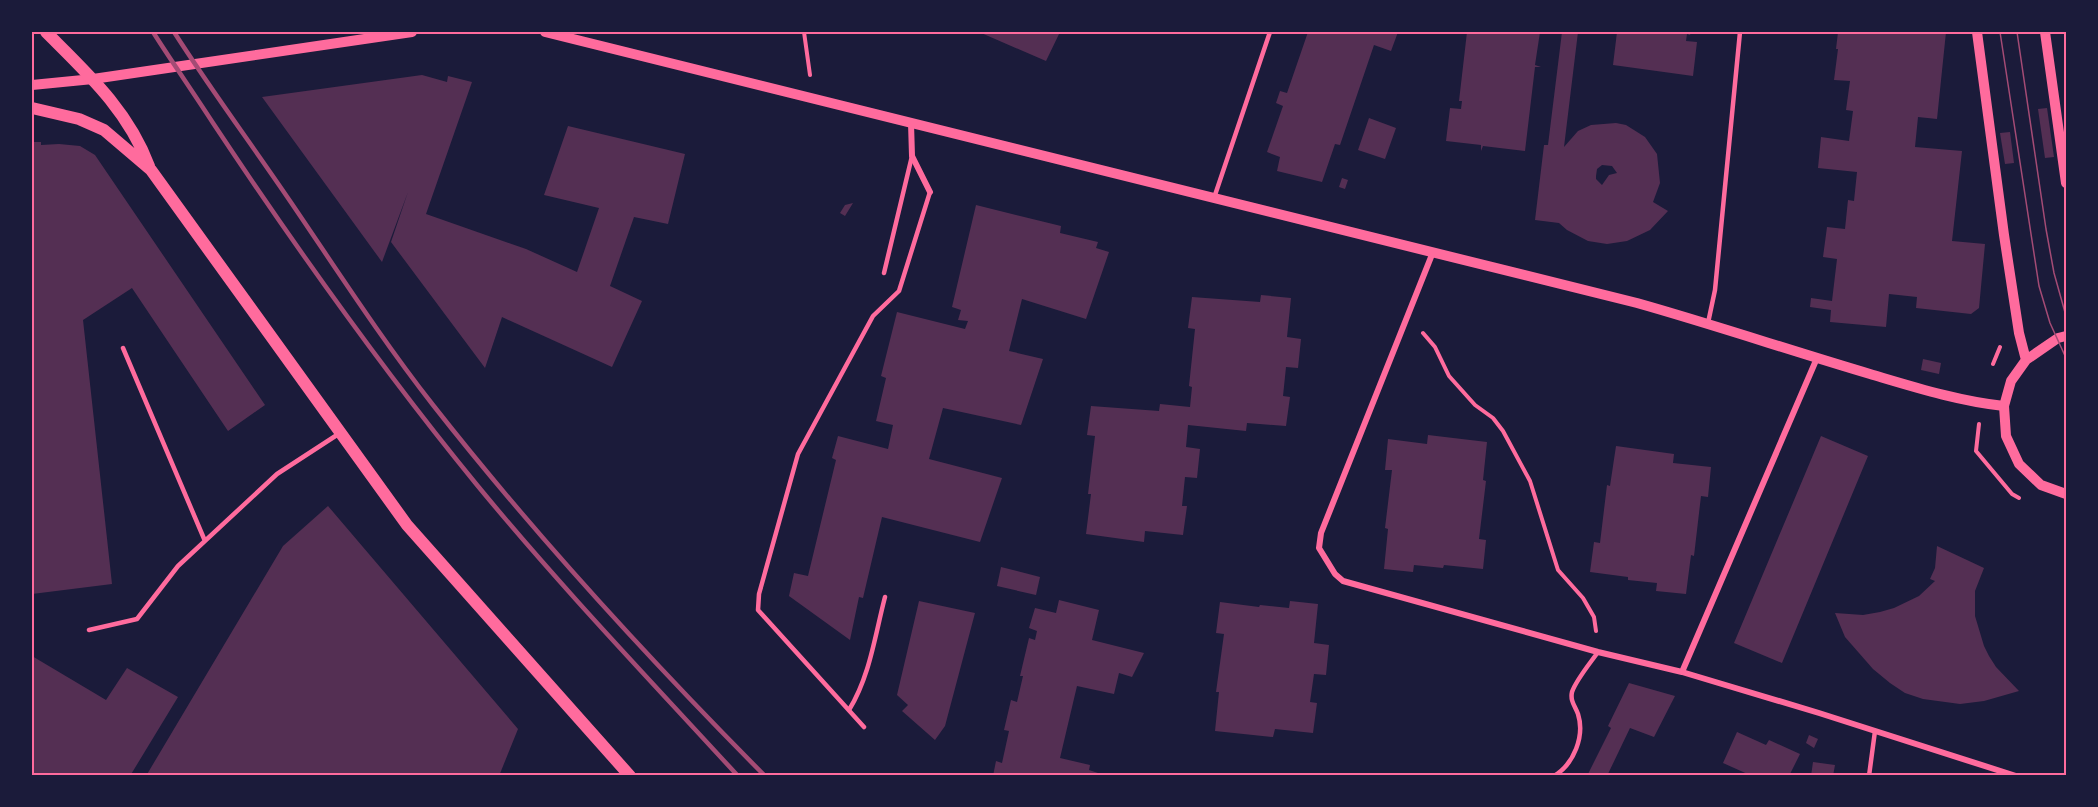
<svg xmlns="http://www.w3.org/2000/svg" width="2098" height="807" font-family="Ubuntu,sans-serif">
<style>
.building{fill:#542f53;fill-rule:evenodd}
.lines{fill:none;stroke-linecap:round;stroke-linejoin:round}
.path{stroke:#ff6b9d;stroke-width:4}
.service{stroke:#ff6b9d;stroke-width:4.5}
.minor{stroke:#ff6b9d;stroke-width:6}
.tertiary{stroke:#ff6b9d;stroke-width:10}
.secondary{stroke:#ff6b9d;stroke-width:12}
.tram{stroke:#a44b75;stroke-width:1.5}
.rail{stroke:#a44b75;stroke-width:4.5}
.neatline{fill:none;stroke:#ff6b9d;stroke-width:2}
</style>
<rect width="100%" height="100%" fill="#1b1b3a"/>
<path class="building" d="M979,32H1060L1046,61Z
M1308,32H1398L1391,51L1374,45L1340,145L1335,144L1322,182L1277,171L1280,157L1267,152L1283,106L1276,103L1280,91L1287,93Z
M1467,32H1540L1535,65L1541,67H1535L1525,151L1483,146L1481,151V145L1446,141L1450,108L1461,109L1462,101H1459Z
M1562,32H1578L1564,147L1578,131L1591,125L1616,123L1626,125L1645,137L1657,154L1660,183L1653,202L1668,211L1650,230L1627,241L1607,244L1588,241L1567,230L1559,223L1535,220L1544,145H1548ZM1602,165L1612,166L1617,173L1609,175L1602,185L1596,179V176L1597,169Z
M1617,32H1691L1690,35L1687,34L1686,41L1697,42L1693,76L1613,65Z
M1838,32H1946L1937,119L1918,117L1915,147L1962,151L1952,241L1985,244L1979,308L1971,314L1916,308L1917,297L1889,294L1886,327L1830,322L1831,310L1810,307L1811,298L1832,301L1837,259L1823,257L1827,227L1845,229L1848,200L1854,201L1857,172L1818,168L1821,137L1849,141L1853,111L1846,110L1850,81L1834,80L1838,49H1836Z
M422,75L447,82L448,76L472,82L426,214L526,249L577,272L599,208L544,195L568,126L685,154L668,224L634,217L610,286L642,301L612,367L502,317L485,368L391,242L408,192L382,262L262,97Z
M2047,108L2054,157L2045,158L2038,109Z
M1369,118L1396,128L1385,159L1358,150Z
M2010,132L2014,163L2005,164L2000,133Z
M32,142H41V145L59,144L80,146L95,155L265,405L228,431L132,288L83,320L112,584L32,594Z
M1342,178L1348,180L1345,189L1339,187Z
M853,203L845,216L840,213L845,205Z
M976,205L1061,226L1060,233L1098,242L1096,248L1109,252L1086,319L1022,299L1009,351L1043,359L1021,425L943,408L929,459L1002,478L980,542L882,517L863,598L859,597L850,640L789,596L794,573L808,576L836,460L832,458L838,436L888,449L893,425L876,421L886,378L881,376L897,312L965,329L968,321L958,320L961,310L952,307Z
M1261,295L1291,298L1287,337L1301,339L1298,368L1286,367L1283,396L1290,397L1286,426L1247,423L1246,431L1188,425L1186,447L1200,449L1197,478L1185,477L1182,506H1187L1183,535L1145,531L1144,542L1086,534L1091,494H1088L1095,436L1087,435L1091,406L1159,411L1160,404L1190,407L1192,387L1189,386L1195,329L1188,328L1192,297L1260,302Z
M1923,359L1941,363L1939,374L1921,370Z
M1428,435L1487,442L1483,480L1486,481L1479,539L1486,540L1483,569L1444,565L1443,568L1414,565L1413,572L1384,569L1388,529L1385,528L1392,470H1385L1388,439L1427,444Z
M1821,436L1868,456L1782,663L1734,643Z
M1616,446L1674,454L1673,463L1711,467L1708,497L1701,496L1694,556L1691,555L1686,594L1656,591L1657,583L1628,580V577L1590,572L1594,542L1600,543L1607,485L1610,486Z
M328,506L518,729L499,776H146L283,546Z
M1937,546L1984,568L1975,591V616L1984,646L1989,656L1996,667L2019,691L1984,701L1960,704L1923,699L1905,693L1890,683L1873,669L1845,637L1835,613L1863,615L1880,612L1894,608L1919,596L1935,581L1930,579L1935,568Z
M1001,567L1040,577L1036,595L997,586Z
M1059,600L1099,610L1092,640L1144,653L1132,677L1119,673L1114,694L1077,686L1060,758L1090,765L1089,770L1107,776H993L996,761L1002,763L1009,731L1004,730L1011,700L1017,702L1023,676H1020L1029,638L1035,640L1037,631L1029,628L1035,608L1056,613Z
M919,601L975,613L945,726L935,740L902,711L908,705L897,695Z
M1290,601L1318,604L1314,643L1329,645L1326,675L1314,674L1310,702L1317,703L1313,733L1275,729L1273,737L1215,731L1219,692H1216L1224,634L1216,633L1220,602L1259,607L1260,605L1289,608Z
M32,656L106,700L127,668L178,697L130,776H32Z
M1629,683L1675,696L1654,737L1630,728L1607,776H1587L1611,728L1608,726Z
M1737,732L1766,745L1769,740L1800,754L1789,776H1752L1723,763Z
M1809,735L1818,739L1814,748L1806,743Z
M1813,762L1835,765L1833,776H1811Z"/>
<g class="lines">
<path class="path" d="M804,32L810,75
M1423,333L1435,347L1449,376L1475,405L1493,418L1503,431L1530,481L1558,570L1583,598L1594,617L1596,631
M1993,364L2000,347
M1979,424L1976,451L2012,494L2019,498"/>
<path class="service" d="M1214,198L1270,32
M884,273L912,156
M1708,323L1715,290L1740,32
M123,348L205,541
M89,630L137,619L178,566L277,474L340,433
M849,710C870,676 875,635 885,597
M864,727L758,610L759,594L798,454L873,316L899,291L930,192
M1554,776C1574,764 1585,736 1578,714C1575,706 1570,701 1572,692C1576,680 1591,662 1598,652
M1869,776L1875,731"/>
<path class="minor" d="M911,123L912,156L930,192
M1433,252L1321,533L1319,548L1335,574L1343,581L1598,652L1682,672L1819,713L2016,776
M1682,672L1817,358"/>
<path class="tertiary" d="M545,32L1637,303C1715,325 1792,351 1870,374C1914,387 1958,401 2004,406
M1977,32L2004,235L2019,333L2026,360
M2045,32L2066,183
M32,85L93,79L412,32
M2066,336L2058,338L2026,360L2011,381L2004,406L2006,436L2019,464L2041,485L2066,494"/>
<path class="secondary" d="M46,32C87,73 128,110 149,166
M32,108L79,119L104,130L151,170L407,525L630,776"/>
<path class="tram" d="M2000,32L2039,286L2050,323L2066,358
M2017,32L2046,229L2054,273L2066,316"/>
<path class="rail" d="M153,32C172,62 193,92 213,123C296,248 382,369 477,485C560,586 650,680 738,776
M174,32C211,90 252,145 290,201C337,270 382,340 433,405C535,535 648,658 765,776"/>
</g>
<rect width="2098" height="807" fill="none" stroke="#1b1b3a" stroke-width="66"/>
<rect x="33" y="33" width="2032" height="741" class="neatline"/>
</svg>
